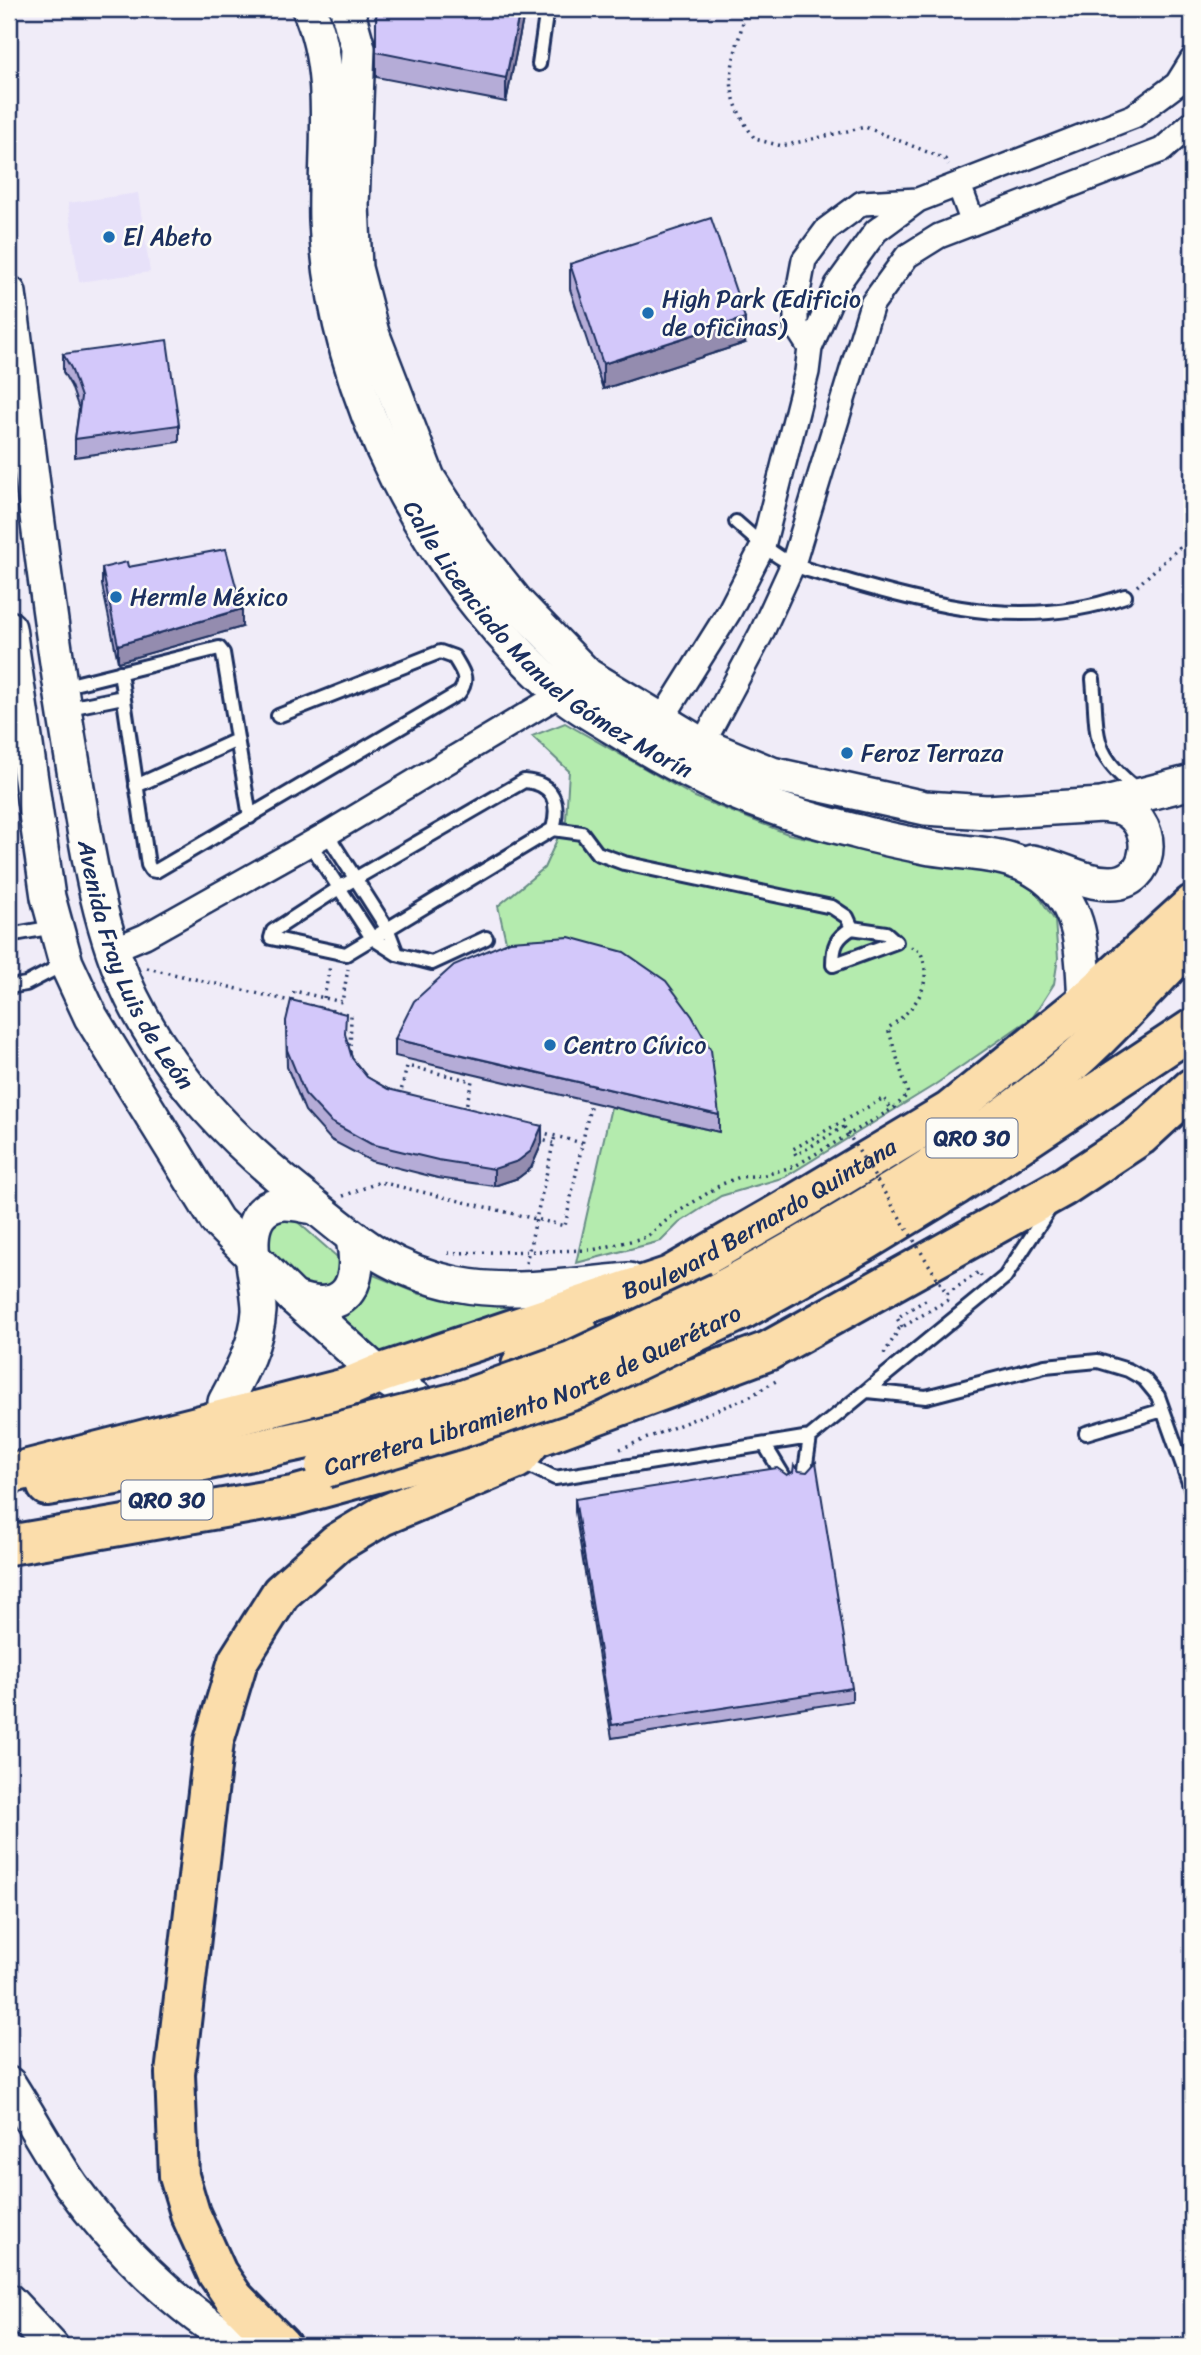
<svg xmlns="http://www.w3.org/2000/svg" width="1201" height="2355" font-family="Sriracha,sans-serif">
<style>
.built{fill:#e7e1f9}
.green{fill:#b4ebae;stroke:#688d86;stroke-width:2}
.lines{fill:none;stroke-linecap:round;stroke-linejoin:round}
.lane-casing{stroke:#1b2f5e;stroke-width:18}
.street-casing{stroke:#1b2f5e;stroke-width:28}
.secondary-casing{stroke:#1b2f5e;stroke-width:38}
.highway-casing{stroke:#1b2f5e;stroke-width:44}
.path{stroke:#1b2f5e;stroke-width:3.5;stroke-dasharray:2 5;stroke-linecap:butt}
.lane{stroke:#fdfcf7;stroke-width:12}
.street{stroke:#fdfcf7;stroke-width:23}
.secondary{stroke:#fdfcf7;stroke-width:33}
.highway{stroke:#fbddab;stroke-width:38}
.highway-bridge-casing{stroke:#1b2f5e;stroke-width:44;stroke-linecap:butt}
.path-bridge{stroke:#1b2f5e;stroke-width:3.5;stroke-dasharray:2 5;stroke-linecap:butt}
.highway-bridge{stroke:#fbddab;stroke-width:38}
.wall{fill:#b5acd7;stroke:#1b2f5e;stroke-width:2}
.shaded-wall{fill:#948caf;stroke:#1b2f5e;stroke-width:2}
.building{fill:#d3c8fa;stroke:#1b2f5e;stroke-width:2}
.poi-dot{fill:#1f6fb2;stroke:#fdfcf7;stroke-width:2.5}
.labels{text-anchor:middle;stroke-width:5;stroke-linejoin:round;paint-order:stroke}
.shield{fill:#fdfcf7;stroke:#5f6c8c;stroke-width:2}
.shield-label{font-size:23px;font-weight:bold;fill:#1b2f5e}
.poi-label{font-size:24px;fill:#1b2f5e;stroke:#fdfcf7;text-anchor:start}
.street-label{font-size:24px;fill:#1b2f5e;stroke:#fdfcf7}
</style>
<rect width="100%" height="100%" fill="#f0ecf8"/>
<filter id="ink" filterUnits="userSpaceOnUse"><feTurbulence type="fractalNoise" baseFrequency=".0143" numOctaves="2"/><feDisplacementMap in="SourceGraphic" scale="14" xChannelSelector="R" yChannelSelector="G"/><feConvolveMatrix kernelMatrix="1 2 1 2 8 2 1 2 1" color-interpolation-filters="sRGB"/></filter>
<g filter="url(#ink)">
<path class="built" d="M138,193L150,272L79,282L68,203Z"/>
<path class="green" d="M565,723L695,797L788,834L882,853L998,868L1034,889L1055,921L1058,958L1054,984L1033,1017L933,1086L785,1177L721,1196L679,1223L661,1241L576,1263L611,1107L719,1132L510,959L498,906L544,868L566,820L569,771L532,736Z
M265,1217H292L344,1263L420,1294L493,1305L565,1303L372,1355L257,1256Z"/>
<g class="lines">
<g class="lane-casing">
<path id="lane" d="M539,64L546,15L542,9
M736,522C753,537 771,554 792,564C812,573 837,577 858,584C948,610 1034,628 1125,596
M120,672L148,865L151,870L156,871L459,693C470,679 462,671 454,657L440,652L278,716
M1093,679C1098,736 1090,753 1138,790
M62,687L219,648L223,653L250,817
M64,709L123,697
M524,781C554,783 560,803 553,829L346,954L271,938L273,931L339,888Z
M136,786L237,740
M553,829L582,833L597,853L624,863L832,907L847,917L852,928
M327,834L387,928L397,954
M309,842L372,938L397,954L432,963L486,938
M852,928L886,933L896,942L833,965C833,945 836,938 852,928Z
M9,935L54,927
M9,987L26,984L66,963
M867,1391L926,1397L1045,1366L1098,1361L1128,1370L1144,1379L1158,1396L1192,1491
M1086,1433L1163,1410
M766,1447L786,1480
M520,1461L555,1478L810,1437L1005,1277L1050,1208
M804,1477L810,1437"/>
</g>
<g class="street-casing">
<path id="street" d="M959,185L973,223
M810,348L796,326V303L804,260L827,229L862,203L918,200
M660,722L729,612L763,546L807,372L810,348L837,285L876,231L918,200L1134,116L1177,84L1192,60
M702,745L761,634L793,564L872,304L907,256L939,236L1162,150L1192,123
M112,950L145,936L327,834L574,686"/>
</g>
<g class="secondary-casing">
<g id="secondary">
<path id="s1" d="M309,9C338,74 324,151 326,220C333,395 430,578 561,693C576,706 597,717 614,728C694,779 763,809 855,831C880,838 906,843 931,848C974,855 1018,851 1052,883C1085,915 1082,959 1085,1002"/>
<path d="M347,9L358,48L352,205L355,268L372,333L428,478L474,549L518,604L587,675L702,745L772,774L925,808L987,812L1102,805L1192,782"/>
<path id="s2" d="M9,293C29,448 46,604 72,758C86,840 96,923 132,998C172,1079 232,1140 301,1195C354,1238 385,1269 456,1284C511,1295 573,1285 629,1280"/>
<path d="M9,628L48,897L66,963L91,1017L217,1221L294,1298L379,1374L446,1419"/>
<path d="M1032,862C1058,866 1085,884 1111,883C1152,883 1158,826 1124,809C1118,806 1108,806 1102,805"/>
<path d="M294,1298C345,1316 363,1286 353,1239"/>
<path d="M225,1402C240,1374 257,1344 259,1311C260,1281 233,1215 278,1204C289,1201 304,1206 315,1207"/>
<path d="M9,2084C30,2117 49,2152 71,2185C114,2245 178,2310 243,2346"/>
<path d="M9,2301L51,2346"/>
</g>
</g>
<g class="highway-casing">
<g id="highway">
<path d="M719,1292C831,1231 942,1166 1043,1087C1098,1044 1144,989 1192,941"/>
<path d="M742,1310L862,1243L957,1185L1192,1029"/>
<path d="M539,1399L521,1388C513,1346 547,1343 578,1331"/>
<path id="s3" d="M9,1474L346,1388L379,1374L670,1276L783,1211L950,1111L1085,1002L1192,905"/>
<path d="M47,1486L204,1461L317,1437"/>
<path d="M9,1545L293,1496L482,1444L534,1438L768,1351L1063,1187L1140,1136L1192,1088"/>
<path d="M281,2346L234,2298L217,2273L190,2213L179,2176L175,2074L214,1741L238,1661L281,1593L337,1543L382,1516L517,1459L529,1444"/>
</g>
</g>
<path class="path" d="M746,9C733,68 717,85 755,139L782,146L865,127L945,159L948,165
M1137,586L1192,536
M147,968L351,1015L350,1055
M324,998L330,966
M292,1000L294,991L342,1002L348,969
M400,1096L407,1066L472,1081L465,1111
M844,1127L796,1155L793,1149L884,1098L890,1107L887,1109
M540,1132L582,1143
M538,1139L553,1143
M343,1196L380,1182L565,1226L591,1102
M448,1253L593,1250L647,1237L673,1215L722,1184L740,1177L765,1175L795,1166L894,1108L908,1094L888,1028C915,1009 935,985 920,951L911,947
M526,1263L555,1136
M947,1294L979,1272L981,1276
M902,1327L897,1318L927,1299
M884,1354L899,1329L951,1298
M620,1449L749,1397L776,1381"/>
<use href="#lane" class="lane"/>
<use href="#street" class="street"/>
<use href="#secondary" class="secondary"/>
<use href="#highway" class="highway"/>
<g class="highway-bridge-casing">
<g id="highway-bridge">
<path d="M317,1437L457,1402L572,1361L719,1292"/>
<path id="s4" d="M325,1468L461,1428L577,1389L742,1310"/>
</g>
</g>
<path class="path-bridge" d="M844,1127L947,1294"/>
<use href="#highway-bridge" class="highway-bridge"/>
</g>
<path class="wall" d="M378,9H525L506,102L376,77V17Z
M570,264L745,343L603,389L570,289Z
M63,354L179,425V442L75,457V439L79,409L71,386L63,372Z
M128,567L242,627L118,662L102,585V568Z
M286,1021L346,1038L352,1058L367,1077L388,1089L542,1143L531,1168L518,1178L494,1186L438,1178L371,1161L331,1140L305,1111L287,1067Z
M395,1039L719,1115V1132L395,1056Z
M575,1499L852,1688V1701L612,1738L575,1512Z"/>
<path class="shaded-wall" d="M520,9H525L506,102V78Z
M745,318V343L603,389V364Z
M242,609V627L118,662V645Z
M542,1126V1143L531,1168L518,1178L494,1186V1169Z"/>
<path class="building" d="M378,9H520L506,78L376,52V17Z
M711,218L745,318L603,364L570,264Z
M167,340L179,425L75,439L81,397L71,368L63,354Z
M226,549L242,609L118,645L102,568L127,562L128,567Z
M569,937L624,952L666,981L692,1016L711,1050L719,1115L395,1039L414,1001L454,965L510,941Z
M291,1000L346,1014L345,1034L352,1058L367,1077L388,1089L542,1126L531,1151L518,1161L494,1169L438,1160L371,1144L331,1122L305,1094L287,1050L286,1021Z
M816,1462L852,1688L612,1725L575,1499L777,1468L787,1475L793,1472L794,1465L799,1471L807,1472Z"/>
</g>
<g class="poi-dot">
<circle cx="109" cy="237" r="7"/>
<circle cx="648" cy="313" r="7"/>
<circle cx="116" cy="597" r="7"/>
<circle cx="847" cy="753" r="7"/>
<circle cx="550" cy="1045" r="7"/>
</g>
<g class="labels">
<g class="shield">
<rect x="926.5" y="1118.5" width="91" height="39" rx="5"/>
<rect x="121.5" y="1480.5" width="91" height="39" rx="5"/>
</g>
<g class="shield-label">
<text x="972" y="1146">QRO 30</text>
<text x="167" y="1508">QRO 30</text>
</g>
<g class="poi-label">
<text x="123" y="245">El Abeto</text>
<text x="662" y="307">High Park (Edificio<tspan x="662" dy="28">de oficinas)</tspan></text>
<text x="130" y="605">Hermle México</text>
<text x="861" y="761">Feroz Terraza</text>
<text x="564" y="1053">Centro Cívico</text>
</g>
<g class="street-label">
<text dy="8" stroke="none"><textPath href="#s1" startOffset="709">Calle Licenciado Manuel Gómez Morín</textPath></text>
<text dy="8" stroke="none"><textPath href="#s2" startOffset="688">Avenida Fray Luis de León</textPath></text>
<text dy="8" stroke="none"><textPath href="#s3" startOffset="796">Boulevard Bernardo Quintana</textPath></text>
<text dy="8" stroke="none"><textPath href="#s4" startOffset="222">Carretera Libramiento Norte de Querétaro</textPath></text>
</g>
</g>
<rect width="1201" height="2355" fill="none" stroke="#fdfcf7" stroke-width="35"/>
<rect x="18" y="18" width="1166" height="2320" fill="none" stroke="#1b2f5e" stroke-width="2.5" filter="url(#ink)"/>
</svg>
